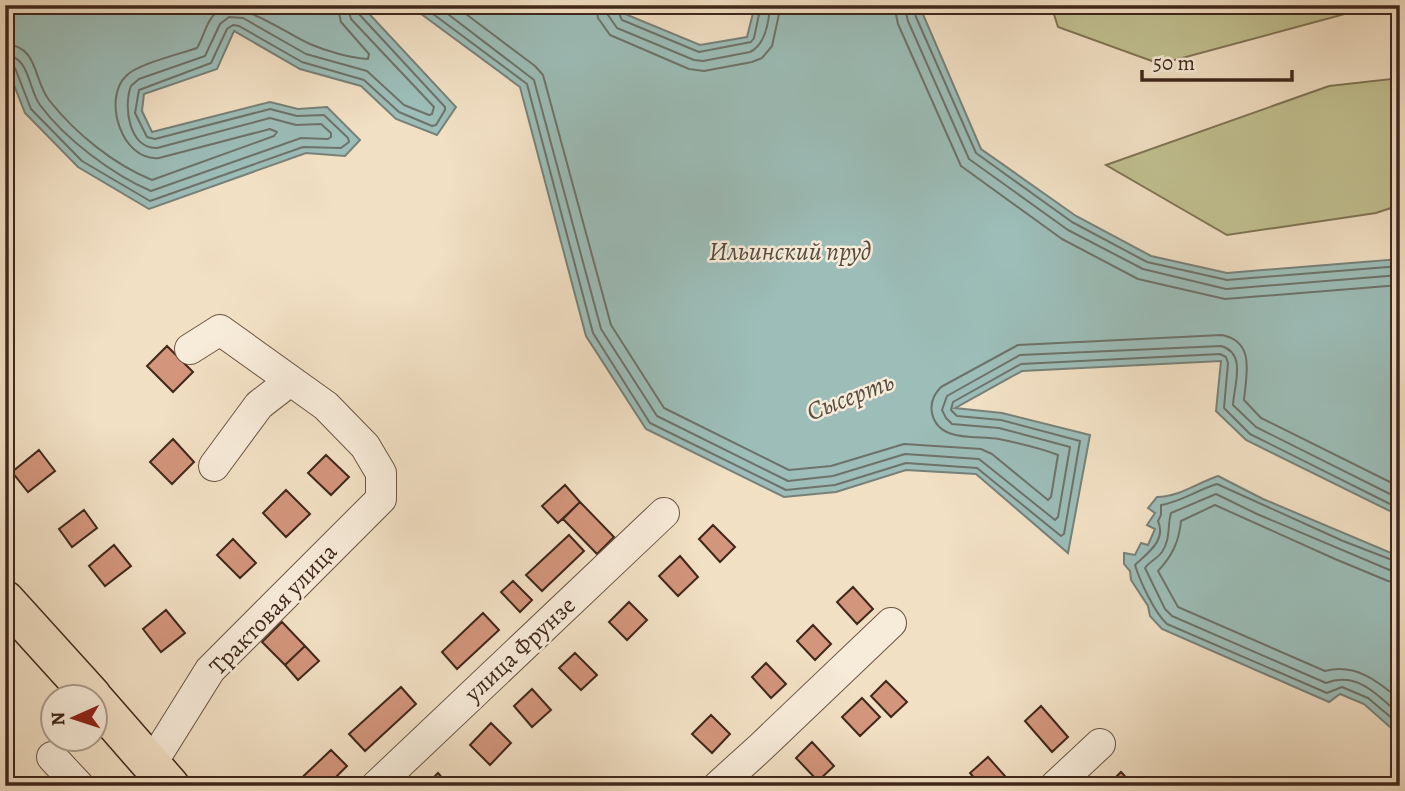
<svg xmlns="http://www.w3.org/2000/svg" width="1405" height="791" font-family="Alegreya,serif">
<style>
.green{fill:#c1c090;stroke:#807456;stroke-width:2}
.water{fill:#9cbdb8;stroke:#778179;stroke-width:2}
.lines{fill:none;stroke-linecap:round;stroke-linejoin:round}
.shore{stroke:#6e726a;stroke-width:2}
.building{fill:#d3957c;stroke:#3f271b;stroke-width:2}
.minor-casing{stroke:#6c5545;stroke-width:32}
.major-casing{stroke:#3f271b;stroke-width:41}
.minor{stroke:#f7ebd9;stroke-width:30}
.major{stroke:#f2e0c4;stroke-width:38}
.labels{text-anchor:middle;stroke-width:5;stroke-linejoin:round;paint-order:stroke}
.street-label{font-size:24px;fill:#3f271b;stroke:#f7ebd9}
.water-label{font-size:26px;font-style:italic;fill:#564c42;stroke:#f7ebd9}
</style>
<rect width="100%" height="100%" fill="#f2e0c4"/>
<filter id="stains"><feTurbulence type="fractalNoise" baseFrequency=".00286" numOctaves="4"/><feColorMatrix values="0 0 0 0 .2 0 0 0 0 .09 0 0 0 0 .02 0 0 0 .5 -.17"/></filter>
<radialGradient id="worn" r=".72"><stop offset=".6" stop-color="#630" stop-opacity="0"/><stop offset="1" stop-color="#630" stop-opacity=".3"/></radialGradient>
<path class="green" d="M1051,5H1378L1160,64L1058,27Z
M1400,78V205L1376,213L1227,235L1106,165L1329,86Z"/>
<path class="water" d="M5,5H361L456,107L437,135L396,119L361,86L300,69L234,31L217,69L144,94L142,111L152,132L270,102L298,109L327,107L360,140L345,156L306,153L149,209L78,167L25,113L8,70H5Z
M409,5H621L625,14L700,45L747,37L755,5H919L981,149L1076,216L1151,256L1227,273L1400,259V516L1246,440L1216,411L1221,361L1022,371L955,408L1002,413L1090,435L1068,553L976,474L906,470L836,492L784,497L646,429L586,336L520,87Z
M1218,476L1263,499L1396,555L1400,560V733L1390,727L1364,704L1340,694L1329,702L1162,629L1150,616L1148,606L1131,580L1130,571L1124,564V553L1135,555L1141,543L1148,545L1155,529L1147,525L1155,513L1148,508L1157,497C1179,497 1197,483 1218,476Z"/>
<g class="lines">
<path class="shore" d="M421,5L527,84L593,333L650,423L786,490L835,485L906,463L977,468L1061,536L1064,534L1080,441L1001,420L957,416L951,410L953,402L1021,364L1220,354L1226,357L1228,363L1224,408L1250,434L1400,509
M436,5L534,80L601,329L657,416L788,481L833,476L905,454L979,459L1055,520L1058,517L1070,447L999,428L952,424L946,418L942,410L947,396L1020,355L1221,346C1247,353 1234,385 1233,405L1256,427L1400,499
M454,5L535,66L543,75L611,325L664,408L789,470L831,466L904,444L981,449L992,454L1048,500L1051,497L1058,455C1040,448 1018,443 999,439C977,435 938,443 932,413C930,403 934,394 941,387L1018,345L1222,335C1256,342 1246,375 1244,400L1261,418L1400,487
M596,5L598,18L610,35L689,69L704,71L752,62L762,58L772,46L781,5
M606,5L608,15L617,28L694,60L703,61L750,52C766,45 769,21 770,5
M615,5L622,20L699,52L751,42L754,38L761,5
M894,5L898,24L961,166L1062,239L1138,279L1225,299L1400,285
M904,5L908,21L969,159L1068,230L1143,269L1226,289L1400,275
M913,5L916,17L976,153L1072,222L1147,262L1227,280L1400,266
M5,44C39,46 33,80 49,100C75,133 113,164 152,180L274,136L277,132L270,129L159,158C122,162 102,99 126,76C137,64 180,54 197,48C204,36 207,19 218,11C243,0 286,34 310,44C326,51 350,58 368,59L369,54L341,22L337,5
M5,55C30,56 28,89 40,105C65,139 113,175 151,191L301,138L328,139L331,137V133L321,124L296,125L270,118L157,148C129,149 123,106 131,86L139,79L205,56L220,24L229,17L243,18L306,54L367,71L404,105L429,115L432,114L434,107L351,19L347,5
M5,64L15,68L31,109L82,161L150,201L303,147L341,148L349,142L348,138L324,115L297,116L270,109L155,139L147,137L135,113L139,90L211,63L227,29L233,25L239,26L302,62L364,80L399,112L432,126L436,125L445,110V107L358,13L356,5
M1400,563L1343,541L1217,484C1197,490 1181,502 1161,505V515L1158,521C1167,541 1146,554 1135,565C1140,581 1154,612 1167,624L1327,693L1342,687L1368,698L1400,725
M1400,572L1392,571L1257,514L1216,494L1171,513C1167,527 1171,538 1162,552C1157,559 1150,561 1145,568L1165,609L1172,616L1326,683C1357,671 1378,695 1400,715
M1400,583L1388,581L1335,559L1215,505L1181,521C1179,542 1172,556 1158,571L1178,607L1325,671C1355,663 1378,681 1400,700"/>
</g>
<path class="building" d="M167,346L193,372L173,392L147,366Z
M173,439L194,462L172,484L150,462Z
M39,450L55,471L28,492L12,472Z
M326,455L349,477L331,495L308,473Z
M565,485L580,502L558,523L542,506Z
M286,490L310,514L286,537L263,513Z
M580,502L614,537L597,554L563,519Z
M84,510L97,528L72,547L59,529Z
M713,525L735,547L720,562L699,539Z
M569,535L584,551L542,591L526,575Z
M233,539L256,563L240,578L217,555Z
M114,545L131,566L105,586L89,566Z
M680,556L698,577L678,596L659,576Z
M513,581L532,600L520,612L501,592Z
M853,587L873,609L857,624L837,602Z
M629,602L647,620L627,640L609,622Z
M166,610L185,633L161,652L143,629Z
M483,613L499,630L457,669L442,652Z
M282,622L305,646L285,665L262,642Z
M813,625L831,644L815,660L797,641Z
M305,646L319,661L298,680L285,665Z
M575,653L597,675L581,690L559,668Z
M766,663L786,684L771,698L752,677Z
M886,681L907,702L891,717L871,696Z
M401,687L416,704L365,751L349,734Z
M532,689L551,710L532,727L514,706Z
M862,698L880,717L860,736L842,717Z
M1041,706L1068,737L1052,752L1025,721Z
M711,715L730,734L712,753L692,734Z
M491,723L511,743L490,765L470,745Z
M812,742L834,766L818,781L796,758Z
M331,750L347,766L327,786H293Z
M988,757L1012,784L1010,786H981L970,773Z
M1121,772L1134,786H1107Z
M438,773L449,786H425Z"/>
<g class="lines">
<g class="minor-casing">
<path id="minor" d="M214,466L259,405L290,381
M52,757L79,786
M152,763L210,670L381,499V473L365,446L326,406L220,330L190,349
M376,786L664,513
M718,786L761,747L891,623
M1055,786L1100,744"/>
</g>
<g class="major-casing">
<path id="major" d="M5,600L92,696
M94,699L170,786"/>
</g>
<use href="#minor" class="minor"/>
<use href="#major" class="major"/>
</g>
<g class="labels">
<g class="street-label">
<text transform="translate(273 609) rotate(-46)" y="8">Трактовая улица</text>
<text transform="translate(520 649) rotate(-43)" y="8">улица Фрунзе</text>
</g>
<g class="water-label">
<text x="790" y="260">Ильинский пруд</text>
<text transform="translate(850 396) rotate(-21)" y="9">Сысерть</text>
</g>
</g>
<rect width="1405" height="791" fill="none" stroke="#f2e0c4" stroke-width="28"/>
<rect x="7" y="7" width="1391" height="777" fill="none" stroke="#3f271b" stroke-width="3.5"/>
<rect x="14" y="14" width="1377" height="763" fill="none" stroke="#3f271b" stroke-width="2"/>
<g transform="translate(74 718) rotate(267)"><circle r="33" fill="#f7ebd9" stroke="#ad9d8d" stroke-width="2"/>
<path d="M0-5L12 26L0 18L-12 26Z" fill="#8f2418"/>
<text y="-10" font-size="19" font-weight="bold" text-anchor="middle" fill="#3f271b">N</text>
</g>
<path d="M1142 70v10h150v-10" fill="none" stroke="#3f271b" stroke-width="3.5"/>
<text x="1153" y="70" font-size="21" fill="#3f271b" stroke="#f7ebd9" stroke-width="5" paint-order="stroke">50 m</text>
<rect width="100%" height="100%" filter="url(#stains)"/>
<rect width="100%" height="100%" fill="url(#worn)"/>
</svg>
